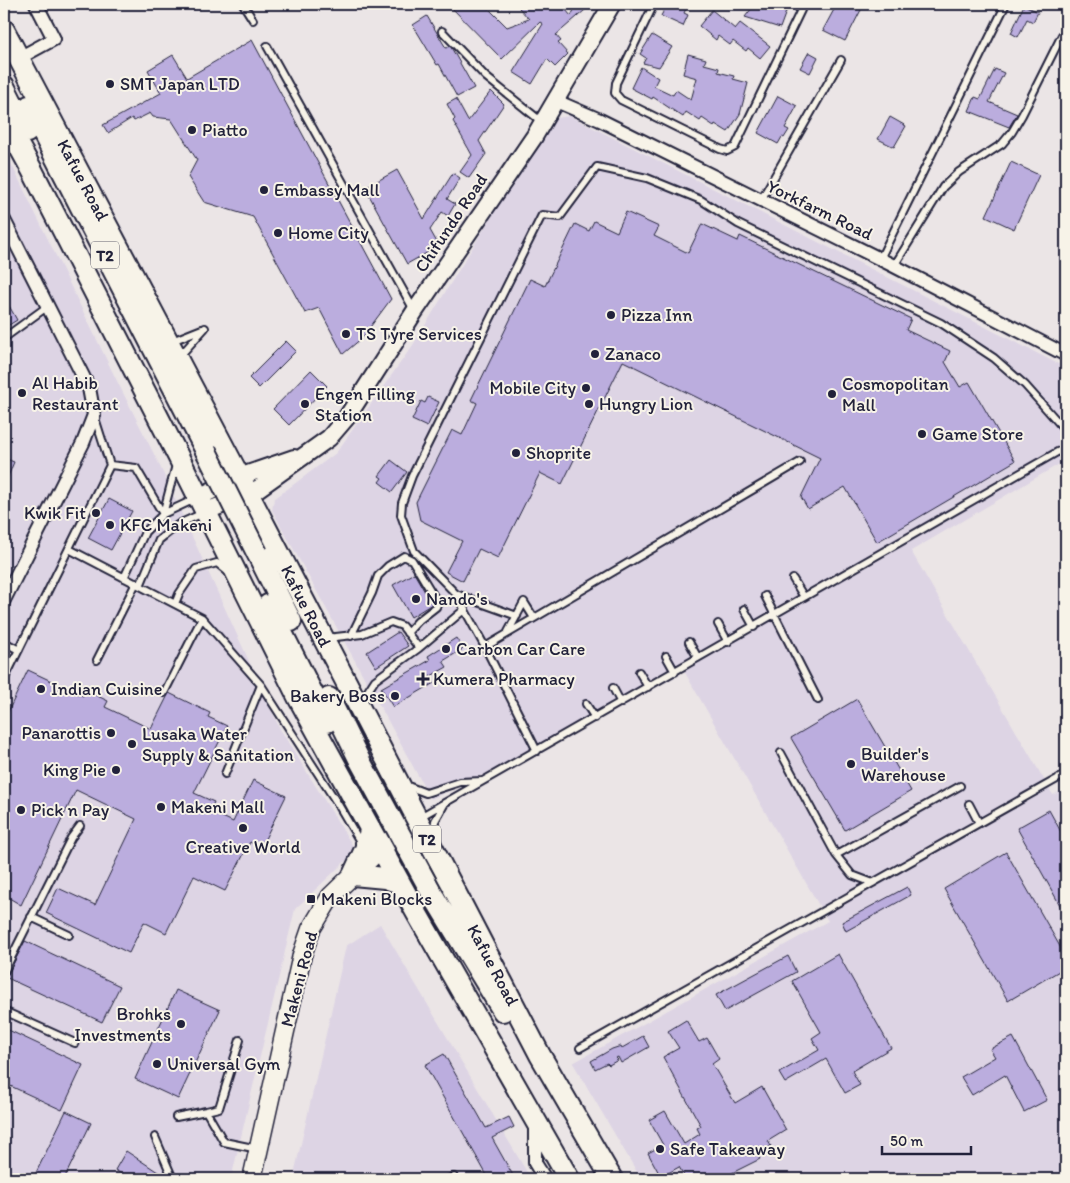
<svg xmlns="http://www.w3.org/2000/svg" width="1070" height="1183" font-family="Itim,sans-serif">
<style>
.built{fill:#ddd4e4}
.building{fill:#bbadde;stroke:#22223b}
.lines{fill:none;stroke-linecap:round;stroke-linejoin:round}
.service-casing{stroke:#22223b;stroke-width:10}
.minor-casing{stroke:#22223b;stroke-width:16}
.tertiary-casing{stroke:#22223b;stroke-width:20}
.secondary-casing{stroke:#22223b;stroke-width:21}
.primary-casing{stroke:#22223b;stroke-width:24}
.service{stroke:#f7f3e8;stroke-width:6}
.minor{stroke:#f7f3e8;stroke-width:12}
.tertiary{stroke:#f7f3e8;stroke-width:16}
.secondary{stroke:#f7f3e8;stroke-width:18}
.primary{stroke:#f7f3e8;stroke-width:20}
.primary-bridge-casing{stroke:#22223b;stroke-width:24;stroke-linecap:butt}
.primary-bridge{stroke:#f7f3e8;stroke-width:20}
.poi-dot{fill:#22223b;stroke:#f7f3e8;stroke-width:2}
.labels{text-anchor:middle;stroke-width:4;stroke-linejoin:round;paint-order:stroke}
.shield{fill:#f7f3e8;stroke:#62616f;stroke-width:1}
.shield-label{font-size:16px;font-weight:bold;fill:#22223b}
.poi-label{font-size:18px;fill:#22223b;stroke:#f7f3e8;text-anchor:start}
.street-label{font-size:18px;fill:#22223b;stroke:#f7f3e8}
</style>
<rect width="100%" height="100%" fill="#ebe5e6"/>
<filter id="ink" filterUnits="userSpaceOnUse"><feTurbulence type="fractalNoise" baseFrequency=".02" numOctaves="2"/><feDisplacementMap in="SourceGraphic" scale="10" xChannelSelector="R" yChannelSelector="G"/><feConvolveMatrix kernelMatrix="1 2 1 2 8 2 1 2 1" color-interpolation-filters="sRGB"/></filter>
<g filter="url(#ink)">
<path class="built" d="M570,116L1066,368V460L911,551L1053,795L1066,788V1179H641L573,1063L828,921L680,664L523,756L431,799L272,510L274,499L336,453L413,345L545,129L557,118Z
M4,149L114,375L158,462L280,729L356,851L295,909L231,1179H4Z
M380,924L531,1179H293L346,946Z"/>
<path class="building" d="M448,4H484L507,27L529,19L519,8L524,4H561L571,16L577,4H592L556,35L561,41L558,43L568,54L555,67L547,59L532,84L513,72L543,24L540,22L502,59Z
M667,4H688L684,13L688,15L683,26L661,16Z
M755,4H771L787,9L780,28L745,17Z
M837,4H864L845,41L823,30Z
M1024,5L1038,12L1033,22L1027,19L1018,37L1011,33Z
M712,10L735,29L740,23L770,46L760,58L748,48L746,51L733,41L730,45L718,36L716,40L699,26Z
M427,16L446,48L450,46L452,49L474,88L457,97L439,64L437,65L413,25Z
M652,35L672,47L659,67L643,63L646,58L640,54Z
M252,40L391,299L362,338L343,354L319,308L305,313L253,217L204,202L188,177L197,160L171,119L153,117L150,113L134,121L132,118L108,133L103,125L161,93L148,70L173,55L187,78Z
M809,52L818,57L810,73L800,68Z
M688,54L706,59L704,64L719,68L718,72L734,76L733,79L748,83L740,114L728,132L715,124L714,126L702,118L700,121L686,112L683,117L653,97L652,99L631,88L641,67L658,78L654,86L673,95L676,90L691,100L697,78L683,74Z
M995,69L1004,73L989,102L1017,114L1009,127L969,111L975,97L980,99Z
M491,91L504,104L479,141L486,154L469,178L460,172L472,155L453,121L455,119L447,104L456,99L468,121Z
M778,96L797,106L785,128L789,130L784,138L782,137L778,144L758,133Z
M890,117L906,126L894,147L878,139Z
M1011,162L1039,175L1014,229L986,216Z
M397,170L424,219L453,173L460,178L447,199L455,204L448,216L442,212L430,230L439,246L407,264L365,188Z
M626,212L659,227L654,236L688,253L702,224L738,241L740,236L911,319L906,330L950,351L945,362L960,387L969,382L1015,461L877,542L845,487L808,509L801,497L820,458L623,361L562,484L540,473L498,558L479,549L463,581L446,572L462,541L420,520L416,502L452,430L462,435L477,403L471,400L530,279L545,286L575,224L589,231L594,221L617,232Z
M4,297L17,320L4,328Z
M286,341L296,351L259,388L249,378Z
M311,370L327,386L289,425L273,409Z
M428,397L439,402L427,427L412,420L421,401L425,403Z
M4,458L14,462L4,486Z
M391,460L407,472L392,492L379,482L382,478L379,476Z
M109,499L132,511L111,550L88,538Z
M414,573L432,604L411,617L393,585Z
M398,632L408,646L376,667L367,652Z
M456,638L463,649L443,661L447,667L429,677L434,683L393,707L381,688L430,660L428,656Z
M28,670L83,696L85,690L108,701L105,707L151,729L169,693L210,713L208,717L227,726L194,793L214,802L210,811L233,822L253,780L286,796L261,847L250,842L225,891L194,876L166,933L144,922L129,953L46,913L58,888L95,905L136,819L76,790L21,905L4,895V720Z
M857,699L911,791L845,830L791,738Z
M1049,810L1066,841V916L1017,828Z
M1006,852L1066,957V967L1008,1001L944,889Z
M907,887L911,895L846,931L842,922Z
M25,941L120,986L102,1022L5,977L8,974Z
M838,954L891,1048L852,1071L860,1085L845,1093L826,1059L785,1083L779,1073L819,1050L812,1038L821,1032L792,981Z
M788,956L796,972L725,1011L716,995Z
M176,990L220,1010L178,1099L135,1079Z
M686,1020L699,1042L707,1038L719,1059L712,1064L735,1103L762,1087L786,1130L768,1141L771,1146L757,1154L760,1159L720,1179H686L679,1167L661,1177L648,1153L663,1145L649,1120L665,1111L684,1144L700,1134L697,1128L701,1126L663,1057L679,1048L668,1031Z
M4,1028L83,1065L62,1110L4,1083Z
M643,1036L649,1047L621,1063L618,1057L616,1058L618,1060L609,1065L607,1063L595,1069L591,1061L612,1049L621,1046L622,1048Z
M1013,1037L1047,1100L1024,1112L1005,1075L972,1095L961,1077L995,1057L990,1049Z
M444,1054L486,1128L509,1117L514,1127L492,1138L515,1179H489L425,1065Z
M66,1111L91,1123L64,1179H33Z
M126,1151L167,1178L168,1179H130L115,1170Z"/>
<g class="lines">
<g class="service-casing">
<path id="service" d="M243,4L253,20
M654,4L616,83L615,93L621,100L720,149L727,151L735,147L801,10V4
M442,31L486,77L542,122
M267,46L414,310
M761,200L841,60
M880,259L1006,4
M894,266L943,187L959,172L1002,144L1012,132L1022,115L1062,35
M4,338L48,306
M172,341L202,329
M179,357L205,328
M110,465L136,468L163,514
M163,514L176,465
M69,549L202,618L261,685L225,774
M124,578L145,532L163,514L195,499
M793,579L804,597
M140,586L159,540L179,524L203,513
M456,594L485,647L537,751
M765,596L818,700
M524,602L534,618
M175,604L179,594L196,569L217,563L228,572
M744,609L754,627
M517,616L456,594L414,551L401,515L402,503L412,476L542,215L560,217L597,167L647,178L701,200L738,224L941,323L994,358L1025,385L1066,431
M718,624L728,642
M508,632L524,602
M351,636L372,593L378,576L388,566L404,556L412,560L438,603L436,607L418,621L407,633
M327,638L362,634L391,622L402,626L419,648L375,680L360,703
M4,642L19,650
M689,642L698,658
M485,647L800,462
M419,648L465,609
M666,656L675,672
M97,660L136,583
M639,672L648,687
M4,680L110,465L95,418
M261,685L339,806L359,840V846
M613,688L621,703
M164,693L202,618
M586,704L595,718
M781,753L836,855L960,786
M405,785L426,793L460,782L482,781
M969,804L979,823
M420,817L1066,447
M433,838L435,821L445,803
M836,855L852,875L873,883
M31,917L69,935
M4,972L71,838L80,826
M4,1011L75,1043
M580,1048L1066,774
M206,1111L219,1108L240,1040
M176,1117L206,1111L224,1142L258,1149
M155,1137L173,1179
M449,1179L454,1177"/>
</g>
<g class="minor-casing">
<path id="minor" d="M19,58L54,39L36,4
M556,101L600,120L894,266L1066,355
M4,220L89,388L94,415L83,443L4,600
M535,1124V1163L545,1179"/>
</g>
<g class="tertiary-casing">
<path id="tertiary" d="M199,497L239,477L294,458
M206,511L249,495L329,438L347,417L415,311L534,137L612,4"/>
</g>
<g class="secondary-casing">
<path id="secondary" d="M252,1179L302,955L311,929L331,896L381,848L416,819"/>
</g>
<g class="primary-casing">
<path id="primary" d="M4,30L249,495L540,1055L612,1179
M4,86L27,132
M29,106L206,451
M4,119L32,170L177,454L299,699L416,912L569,1179
M257,553L291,621
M268,605L327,722
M329,698L360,761
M370,829L367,845L353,875L385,878L400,883
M434,897L503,1011"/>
</g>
<use href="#service" class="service"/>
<use href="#minor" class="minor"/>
<use href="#tertiary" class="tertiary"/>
<use href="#secondary" class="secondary"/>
<use href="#primary" class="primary"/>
<g class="primary-bridge-casing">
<path id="primary-bridge" d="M206,451L257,553
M360,761L434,897"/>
</g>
<use href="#primary-bridge" class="primary-bridge"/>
</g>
</g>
<g class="poi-dot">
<circle cx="110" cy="84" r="5"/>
<circle cx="192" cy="130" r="5"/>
<circle cx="264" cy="190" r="5"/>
<circle cx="278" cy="233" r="5"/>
<circle cx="611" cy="315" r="5"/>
<circle cx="346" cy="334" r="5"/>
<circle cx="595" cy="354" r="5"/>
<circle cx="586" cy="388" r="5"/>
<circle cx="22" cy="393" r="5"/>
<circle cx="832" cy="394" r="5"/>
<circle cx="305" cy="404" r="5"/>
<circle cx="589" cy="404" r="5"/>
<circle cx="922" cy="434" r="5"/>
<circle cx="516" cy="453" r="5"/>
<circle cx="96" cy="513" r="5"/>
<circle cx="110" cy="525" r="5"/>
<circle cx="416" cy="599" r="5"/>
<circle cx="446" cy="649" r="5"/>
<path d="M420.5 671.5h5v5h5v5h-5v5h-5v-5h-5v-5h5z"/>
<circle cx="41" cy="689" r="5"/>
<circle cx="395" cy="696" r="5"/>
<circle cx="111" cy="733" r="5"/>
<circle cx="132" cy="744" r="5"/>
<circle cx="851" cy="764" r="5"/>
<circle cx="116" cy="770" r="5"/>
<circle cx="161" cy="807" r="5"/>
<circle cx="21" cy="810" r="5"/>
<circle cx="243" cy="828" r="5"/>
<rect x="306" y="894" width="10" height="10" rx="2.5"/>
<circle cx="181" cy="1024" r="5"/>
<circle cx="157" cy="1064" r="5"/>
<circle cx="660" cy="1149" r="5"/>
</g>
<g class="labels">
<g class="shield">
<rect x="91" y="241.5" width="28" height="27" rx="4"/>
<rect x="413" y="825.5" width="28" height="27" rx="4"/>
</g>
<g class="shield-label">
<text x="105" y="261">T2</text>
<text x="427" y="845">T2</text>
</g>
<g class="poi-label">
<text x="120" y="90">SMT Japan LTD</text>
<text x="202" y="136">Piatto</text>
<text x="274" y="196">Embassy Mall</text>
<text x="288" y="239">Home City</text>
<text x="621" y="321">Pizza Inn</text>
<text x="356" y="340">TS Tyre Services</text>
<text x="605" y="360">Zanaco</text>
<text x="32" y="389">Al Habib<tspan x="32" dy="21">Restaurant</tspan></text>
<text x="842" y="390">Cosmopolitan<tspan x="842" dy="21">Mall</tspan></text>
<text x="576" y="394" text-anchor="end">Mobile City</text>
<text x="315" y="400">Engen Filling<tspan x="315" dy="21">Station</tspan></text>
<text x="599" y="410">Hungry Lion</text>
<text x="932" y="440">Game Store</text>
<text x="526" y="459">Shoprite</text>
<text x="86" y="519" text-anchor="end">Kwik Fit</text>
<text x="120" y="531">KFC Makeni</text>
<text x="426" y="605">Nando's</text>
<text x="456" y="655">Carbon Car Care</text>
<text x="433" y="685">Kumera Pharmacy</text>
<text x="51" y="695">Indian Cuisine</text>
<text x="385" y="702" text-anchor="end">Bakery Boss</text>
<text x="101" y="739" text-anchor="end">Panarottis</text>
<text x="142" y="740">Lusaka Water<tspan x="142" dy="21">Supply &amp; Sanitation</tspan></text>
<text x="861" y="760">Builder's<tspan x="861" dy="21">Warehouse</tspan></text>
<text x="106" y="776" text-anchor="end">King Pie</text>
<text x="171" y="813">Makeni Mall</text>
<text x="31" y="816">Pick n Pay</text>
<text x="243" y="853" text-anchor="middle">Creative World</text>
<text x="321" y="905">Makeni Blocks</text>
<text x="171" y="1020" text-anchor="end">Brohks<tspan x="171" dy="21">Investments</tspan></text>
<text x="167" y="1070">Universal Gym</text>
<text x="670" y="1155">Safe Takeaway</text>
</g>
<g class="street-label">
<text transform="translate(83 180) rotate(62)" y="6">Kafue Road</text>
<text transform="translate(820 210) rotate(26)" y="6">Yorkfarm Road</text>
<text transform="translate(451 223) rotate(-56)" y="6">Chifundo Road</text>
<text transform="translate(306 606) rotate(63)" y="6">Kafue Road</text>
<text transform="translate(493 965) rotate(62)" y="6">Kafue Road</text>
<text transform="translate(299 979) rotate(-75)" y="6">Makeni Road</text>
</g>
</g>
<rect width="1070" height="1183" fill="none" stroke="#f7f3e8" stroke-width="20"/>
<rect x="10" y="10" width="1050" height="1163" fill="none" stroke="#22223b" stroke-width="2" filter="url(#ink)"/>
<path d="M882 1146v8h89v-8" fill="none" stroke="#22223b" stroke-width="2.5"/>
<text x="890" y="1146" font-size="15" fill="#22223b" stroke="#f7f3e8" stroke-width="4" paint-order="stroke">50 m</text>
</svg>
